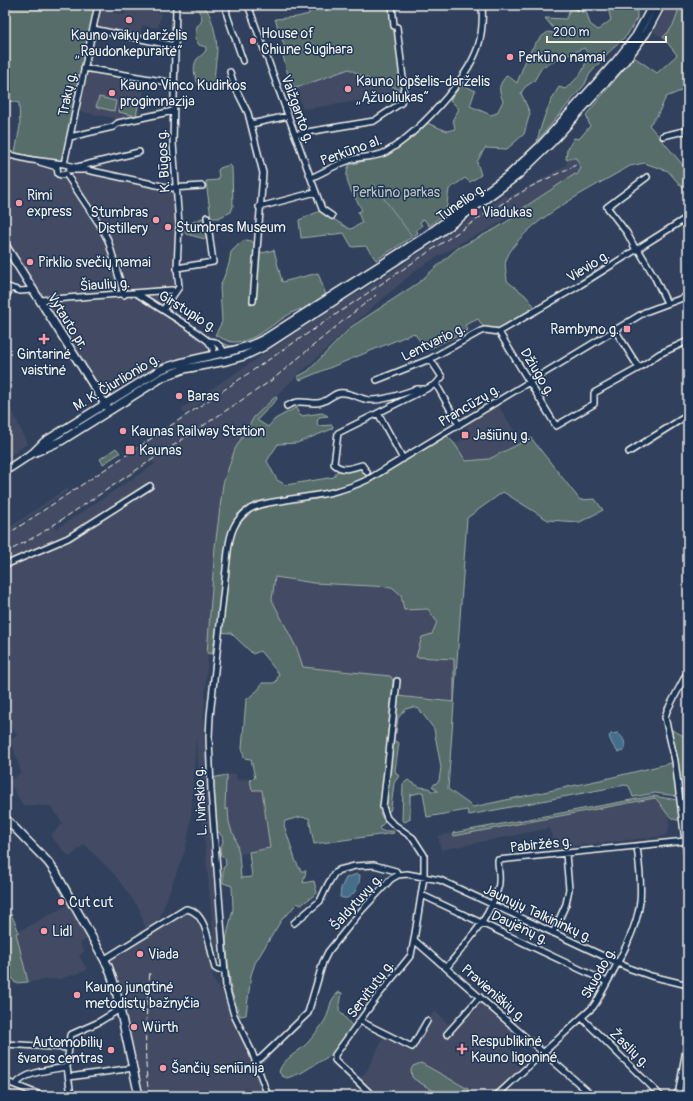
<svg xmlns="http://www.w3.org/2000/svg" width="693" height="1101" font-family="Pangolin,sans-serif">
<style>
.built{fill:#434c64;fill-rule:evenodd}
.green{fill:#566d6a;stroke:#a5afa9}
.water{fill:#446e8b;stroke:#8aa2b0}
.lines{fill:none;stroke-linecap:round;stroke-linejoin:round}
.stream{stroke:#8aa2b0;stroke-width:1}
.minor-casing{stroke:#f4f1e8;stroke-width:8}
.major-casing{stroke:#f4f1e8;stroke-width:10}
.minor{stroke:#1d3557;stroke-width:5}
.major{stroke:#1d3557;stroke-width:7}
.rail{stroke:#f4f1e8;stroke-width:1;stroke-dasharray:6 3;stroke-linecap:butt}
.poi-dot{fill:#ff9aa2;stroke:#1d3557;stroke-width:1.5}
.labels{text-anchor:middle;stroke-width:3;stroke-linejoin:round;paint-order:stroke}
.poi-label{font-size:14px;fill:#f4f1e8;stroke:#1d3557;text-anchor:start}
.street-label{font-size:14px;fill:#f4f1e8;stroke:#1d3557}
.park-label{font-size:14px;fill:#bdc3bc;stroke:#1d3557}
</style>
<rect width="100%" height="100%" fill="#31415d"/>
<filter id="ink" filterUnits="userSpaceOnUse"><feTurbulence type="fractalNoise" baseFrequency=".025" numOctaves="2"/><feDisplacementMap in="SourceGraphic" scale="8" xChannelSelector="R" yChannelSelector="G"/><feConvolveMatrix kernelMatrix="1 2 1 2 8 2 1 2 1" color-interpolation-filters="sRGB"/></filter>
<g filter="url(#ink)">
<path class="built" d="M668,5H679L678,14L675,23L669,32L663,37L654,32Z
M127,7L161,13L158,28L142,25L140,35L96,27L99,10L125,15Z
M349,69L378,84L392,86L401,91L400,95L303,109L296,88Z
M88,71L146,81L138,117L115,120L114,118L78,111Z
M5,158L52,168L56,173L68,175L72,172H84L172,191L174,193L176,222V268L177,287L161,310L198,336L209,345L211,350L172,360L160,365L111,395H105L5,237Z
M573,158L576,159L580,168L578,172L493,227L462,242L417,269L354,323L254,416L235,449L223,484L215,547L203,726L206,758L205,762V779L219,945L214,946L196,737L192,800L190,826L185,850L158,922L146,930L139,908L114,874L84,844L70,857L51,837L52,836L51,835L63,823L50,806L23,805L9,782L21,772L11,740L17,735L5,717V531L67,488L69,490L16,526L17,527L255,369L254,368L184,414L181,409L347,299L366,289L424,251L505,195L508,198L558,170L566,165L568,160ZM153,461L155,464L56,529L54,526Z
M5,395L27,444L5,459Z
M498,405L521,442L489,459L466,461L454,443H459L470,422Z
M275,577L314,583L392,587L401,595L428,609L437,622L432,634L416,657L455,659L454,702L392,695L393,682L390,676L303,667L297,649L272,600Z
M236,774L237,780L250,779L252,790L262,789L270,849L239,854L235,836L232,832L229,822L228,809H225L224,801L226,781H227V775Z
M655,798L661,802L668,814L669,827L668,832L665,836L555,848L550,828L441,850L438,836L453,833L454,836Z
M70,904L89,938L80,943L84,952L79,955L87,970L61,979H49L28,982L16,933Z
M186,912L189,913L204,931L214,981L222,992L246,1046L264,1096H144L125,1008L111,960L145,937Z
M481,1000L518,1034L509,1047L514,1054L510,1057L520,1068L490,1096H378L360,1079L366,1072L384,1037L411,1052L434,1011L453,1028Z"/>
<path class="green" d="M5,5H96L62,161L61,162L15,153L20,126L19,103L5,100Z
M195,5C198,5 201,4 204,6C212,14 217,39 217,50C216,63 214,75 214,87L211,89H201C196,82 191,68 197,59C200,56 204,54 206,50V47L199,45L195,38L197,26C207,19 199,13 195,5Z
M309,5H390L397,46L401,91L388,84H378L349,69L296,88L291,86L283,56L285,48L275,19L297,17L309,14Z
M572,5L586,11L590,24L598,30L611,20L609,12L606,5H637V18L627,35L606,55L589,75L585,84L537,141C542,122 548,104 559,87L565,89C572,83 584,73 585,64L592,60L584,48L542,67L534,81L525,87L521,93L530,113L524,134L507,149L485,148L477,162L481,175L470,182L465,178L449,189L446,212L429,226L424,219L420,222L422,226L416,230L418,233L376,260L366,246L352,247L344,233L301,238L299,220L320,211L348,228L351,229L362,223L358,212L362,210C354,194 342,183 349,165L386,155L427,123L447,131L455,129L453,119L459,109L450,100L462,84L475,91L470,106L491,115L497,113L503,101C498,88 498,86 507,75L517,83C524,65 530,43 548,32L558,34L545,18L566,19Z
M679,5H688V88L666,97L657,116L649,125L688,171V194L668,171L644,163L630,166C596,186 519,223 506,260C504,265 507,275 507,281L525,295L536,308L499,328H484L478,319L465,325L468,330L427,350L414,333L300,380L297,377L308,371L351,327L418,283L458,248L495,229L519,214L517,212L575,174L577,175L581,168L576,158H569L568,160L566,159L567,150L574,138L579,139L590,126L586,115L634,57L657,73L677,55L663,37C674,28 677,18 679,5Z
M99,97L116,101L114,111L96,107Z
M121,103L138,106L136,116L119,112Z
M229,165L232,167L233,206L231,212L218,218H211L206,182V181L218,180L219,177L218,170L220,168Z
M202,218H206L209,240L186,234L183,224L184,222L191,223Z
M246,240C255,241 257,246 262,253L274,250L282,282L318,273L326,295L366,270V271L255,341L231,348L225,347L216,342C221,342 226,345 231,346C253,347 280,325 298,314L301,309C280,315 257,344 232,342C226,341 220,337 215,335L222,322L220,287L229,264L231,252L241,242Z
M276,396L277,399L257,420L268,427L275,419L297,407L298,413L301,416L322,413L328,416L319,417L317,422L318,426L332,425L333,426L332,429L297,443L278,444L267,461L277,480L286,485L334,477L337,471L362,469L369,481L447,436L454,443L466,461L489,459L531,438L580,500L595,499L603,510L580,522L548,520L503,492L467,518L448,789L473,807L605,779L671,763L674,765L678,795L677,796L655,793L633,797L629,786L625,785L469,815L467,810L427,817L423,792L410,795V819L405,822L402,820L403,784L408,780L420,787L429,788L431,791H438L432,786L439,781L441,767L434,729L419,709L413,707L406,709L398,718L396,733L393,735L397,696L454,702V659L416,657L422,637L432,634L437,622L428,609L404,610L401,595L392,587L314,583L275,577L272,600L297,649L303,667L390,676L392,678L393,682L380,813L385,822L379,828L382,831H393L394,833L314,844L309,818L300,817L285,821L284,825L296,862L301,871H306L303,883L314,881L317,893L301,905L297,903L288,914L284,916L255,963L251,975L246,1015L240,1016L231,990L229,972L226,940L233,909L232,886L223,883V868L226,865L225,858L221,856L220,849L223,842L222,836L215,828L212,778L227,775V781H226L225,809H228L229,822L232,832L235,836L239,854L241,878L252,877L249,852L270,848L262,790H252L250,779L255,778L251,759L244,758L242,748L246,700L259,689L262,683H273L276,682L279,674L260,651L253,654L231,633L216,632L212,654L207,653L215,547L223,484L235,449L254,417Z
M116,448L120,453L103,464L100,459Z
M670,729L688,738V850Z
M392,741H395L399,743L395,770L396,773L399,776L394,783L391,808L390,811H387L385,808Z
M653,796L677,800L679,820C668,821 663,805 655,798L454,836L453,833Z
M11,914L19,932L16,933L28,982L15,983L11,976V967L5,965V928L7,927L8,920Z
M339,992L342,993L339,1010L342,1014L353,1027L334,1053L301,1073L287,1078L282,1076L279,1072C283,1057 301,1052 310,1040C315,1034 321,1027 325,1020C331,1010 328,1000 339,992Z
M421,1063L468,1089L473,1096H442L414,1079L412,1077L411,1070L413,1066Z"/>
<path class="water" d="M618,733C623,737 627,744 624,751L618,752C614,748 611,743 609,736L611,734Z
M357,874L360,875C360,885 352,903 340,897L341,888L346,878Z"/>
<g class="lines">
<path class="stream" d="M373,184L411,235"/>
<g class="minor-casing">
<path id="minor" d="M226,5L227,15L243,61
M248,5L322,209L332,216
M574,5L582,8
M93,29L175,46
M84,68L174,83
M230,72L234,85L248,113L263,173L253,301
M251,124L288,116
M295,135L307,132L374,121L401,103L404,87L397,27L394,26L392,5
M663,136L688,130
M70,137L113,127L118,123L173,111
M5,154L32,160L64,164L87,170L171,188L202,186
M40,162L57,167
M64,164L98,5
M57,167L58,174L61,175L66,174
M77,167L139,152
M69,170H84
M66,174L100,225L108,240L124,295
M311,178C324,172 337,164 350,160C361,156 376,158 386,152C417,134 466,82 478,47C482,34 483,19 482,5
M259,207L316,192
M638,249L654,276L667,303
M636,250L627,233L607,207L647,177
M177,268L213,262L207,217
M5,286L20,291L33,290
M136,293L188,326L208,341L215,342L221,347L224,352
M5,298L11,288
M40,300L172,290
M163,310L179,287L177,268L179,225L173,143L176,5
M499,332L556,426L594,404V393L639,368L615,330
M499,332L580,285L688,217
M208,341L213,348V355
M430,359L442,377L436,384L459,425
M639,368L659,354L688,341
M377,380L430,359L481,331L485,330L499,332
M287,406C298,399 306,403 317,403C326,403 331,395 339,393C349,391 359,399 369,400C385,401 403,393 417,389H424
M378,413L403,459
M629,452L688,415
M367,472L362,465C351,468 343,472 334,464L338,433L436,384
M5,565L68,538L150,486
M688,671L667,711L665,717L675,761L688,864
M422,895L607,982
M294,923L320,901L328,884L334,874L339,870L355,866L374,865L396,871L398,875
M553,933L566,904L569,889L566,854
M414,940L593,1096
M105,959L186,909C208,911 210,952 215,968L218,970H224
M447,967C466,943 490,919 498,888C501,880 498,869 498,860L685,841
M582,1018L661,1096
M360,1021L412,1047L427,1021
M447,1034L480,997
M5,1044L69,1048
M255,1061L261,1058L308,1013L323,962L328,952L362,910L391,879L398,875L407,874L440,880L631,969L651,976L688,985
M69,1077L133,1068
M5,1081L43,1096
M16,1085C23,1072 54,1069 67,1067
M71,1096L67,1067L70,1035L97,1023L120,1009
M268,1096L252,1052L234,1015L226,987L211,791L209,737L210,716L228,551C230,534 234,519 250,509C262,502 278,502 291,499C320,495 342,492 369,479L645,312L688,296
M373,1096L335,1060V1055L377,997L411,955L414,940L424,877V855L413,838L392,823L387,818L383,807L397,681
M496,1096L593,1007L597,1001C612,973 637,933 640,901C642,883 639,864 637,846
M676,1096L679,1090L688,1038"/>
</g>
<g class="major-casing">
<path id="major" d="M5,245L107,407
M34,452L44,442L160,370C194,355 233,356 266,338L423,238L509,175L540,146L617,60L636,36L653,5
M5,471L31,454L61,441L163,377L184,369L226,361L244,356L263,347L442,231L518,175L553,141L625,61L646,33L661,5
M5,818L48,862L56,873L108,966L115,986L139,1096"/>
</g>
<use href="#minor" class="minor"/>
<use href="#major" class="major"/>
<path class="rail" d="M5,536L191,412L488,212L532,186L578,164
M5,553L40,534L272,380L344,320L376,295
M149,1096C143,1054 146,1013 150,971"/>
</g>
</g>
<g class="poi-dot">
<circle cx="129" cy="20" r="4"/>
<circle cx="253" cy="41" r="4"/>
<circle cx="510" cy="57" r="4"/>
<circle cx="348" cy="89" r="4"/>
<circle cx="112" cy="93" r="4"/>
<circle cx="19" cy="203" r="4"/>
<rect x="470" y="208" width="8" height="8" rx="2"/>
<circle cx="156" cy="220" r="4"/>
<circle cx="168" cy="227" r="4"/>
<circle cx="30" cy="262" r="4"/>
<rect x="623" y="325" width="8" height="8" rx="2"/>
<path d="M42 333h4v4h4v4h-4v4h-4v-4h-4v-4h4z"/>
<circle cx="179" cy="396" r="4"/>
<circle cx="123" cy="431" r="4"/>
<rect x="461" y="431" width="8" height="8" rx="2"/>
<rect x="125" y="445" width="10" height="10" rx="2"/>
<circle cx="61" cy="902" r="4"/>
<circle cx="44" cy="931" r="4"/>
<circle cx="140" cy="954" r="4"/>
<circle cx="77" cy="995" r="4"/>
<circle cx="134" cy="1027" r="4"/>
<path d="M460 1043h4v4h4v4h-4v4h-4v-4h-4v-4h4z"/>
<circle cx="111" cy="1050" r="4"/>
<circle cx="163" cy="1068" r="4"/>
</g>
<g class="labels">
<g class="poi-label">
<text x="261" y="38">House of<tspan x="261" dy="16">Chiune Sugihara</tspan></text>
<text x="129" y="40" text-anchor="middle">Kauno vaikų darželis<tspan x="129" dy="16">„Raudonkepuraitė“</tspan></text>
<text x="518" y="62">Perkūno namai</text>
<text x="356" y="86">Kauno lopšelis-darželis<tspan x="356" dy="16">„Ąžuoliukas“</tspan></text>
<text x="120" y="90">Kauno Vinco Kudirkos<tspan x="120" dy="16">progimnazija</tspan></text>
<text x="27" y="200">Rimi<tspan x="27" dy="16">express</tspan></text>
<text x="148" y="217" text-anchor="end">Stumbras<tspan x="148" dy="16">Distillery</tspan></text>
<text x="482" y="217">Viadukas</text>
<text x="176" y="232">Stumbras Museum</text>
<text x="38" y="267">Pirklio svečių namai</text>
<text x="619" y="334" text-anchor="end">Rambyno g.</text>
<text x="44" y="359" text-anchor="middle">Gintarinė<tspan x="44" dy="16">vaistinė</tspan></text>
<text x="187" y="401">Baras</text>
<text x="131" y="436">Kaunas Railway Station</text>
<text x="473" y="440">Jašiūnų g.</text>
<text x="139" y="455">Kaunas</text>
<text x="69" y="907">Cut cut</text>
<text x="52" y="936">Lidl</text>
<text x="148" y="959">Viada</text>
<text x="85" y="992">Kauno jungtinė<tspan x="85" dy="16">metodistų bažnyčia</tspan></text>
<text x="142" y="1032">Würth</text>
<text x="471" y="1046">Respublikinė<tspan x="471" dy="16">Kauno ligoninė</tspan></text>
<text x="103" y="1047" text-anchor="end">Automobilių<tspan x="103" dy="16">švaros centras</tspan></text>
<text x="171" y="1073">Šančių seniūnija</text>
</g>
<g class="street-label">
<text transform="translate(67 94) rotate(-78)" y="5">Trakų g.</text>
<text transform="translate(298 109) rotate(70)" y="5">Vaižganto g.</text>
<text transform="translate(351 150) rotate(-20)" y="5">Perkūno al.</text>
<text transform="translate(163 161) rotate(-93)" y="5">K. Būgos g.</text>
<text transform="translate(461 202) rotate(-35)" y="5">Tunelio g.</text>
<text transform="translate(588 266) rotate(-32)" y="5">Vievio g.</text>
<text transform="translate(105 284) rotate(-4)" y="5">Šiaulių g.</text>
<text transform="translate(188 311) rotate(32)" y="5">Girstupio g.</text>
<text transform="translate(68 321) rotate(58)" y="5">Vytauto pr.</text>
<text transform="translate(433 342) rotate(-26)" y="5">Lentvario g.</text>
<text transform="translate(538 372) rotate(59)" y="5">Džiugo g.</text>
<text transform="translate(116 382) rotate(-31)" y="5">M. K. Čiurlionio g.</text>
<text transform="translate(469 405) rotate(-31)" y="5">Prancūzų g.</text>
<text transform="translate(200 801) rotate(-93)" y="5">L. Ivinskio g.</text>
<text transform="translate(541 844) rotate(-6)" y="5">Pabiržės g.</text>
<text transform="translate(356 902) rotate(-48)" y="5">Šaldytuvų g.</text>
<text transform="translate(538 913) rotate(25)" y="5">Jaunųjų Talkininkų g.</text>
<text transform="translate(520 927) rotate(25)" y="5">Daujėnų g.</text>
<text transform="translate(598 973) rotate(-61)" y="5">Skuodo g.</text>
<text transform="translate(370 989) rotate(-53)" y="5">Servitutų g.</text>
<text transform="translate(494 993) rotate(41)" y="5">Pravieniškių g.</text>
<text transform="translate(630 1048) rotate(44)" y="5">Žaslių g.</text>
</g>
<g class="park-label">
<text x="396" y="197">Perkūno parkas</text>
</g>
</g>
<rect width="693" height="1101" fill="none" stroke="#1d3557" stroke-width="20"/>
<rect x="10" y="10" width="673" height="1081" fill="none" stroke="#f4f1e8" stroke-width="1.5" filter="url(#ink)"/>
<path d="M547 36v6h119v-6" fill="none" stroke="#f4f1e8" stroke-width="2"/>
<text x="553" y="36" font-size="12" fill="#f4f1e8" stroke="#1d3557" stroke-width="3" paint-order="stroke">200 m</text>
</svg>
